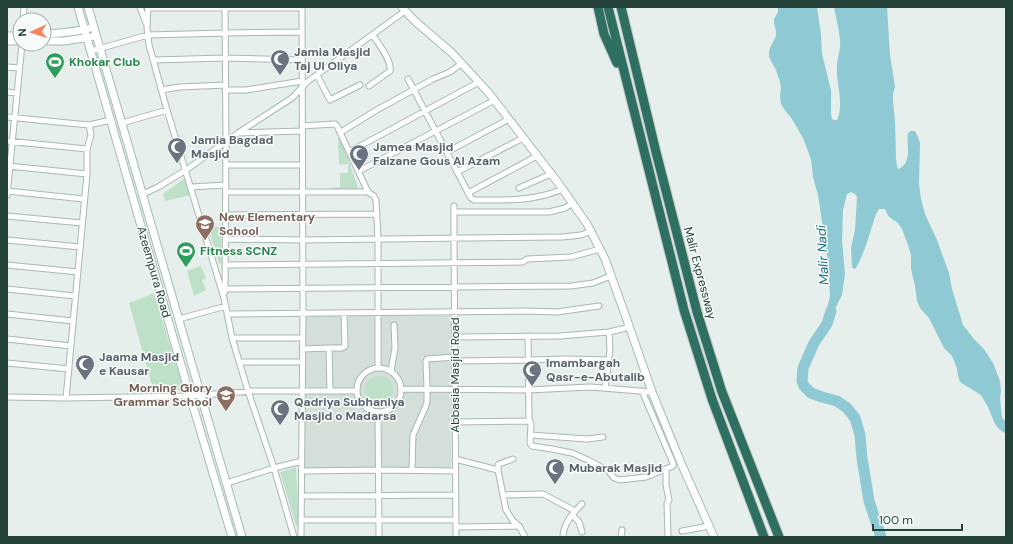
<svg xmlns="http://www.w3.org/2000/svg" width="1013" height="544" font-family="'DM Sans',sans-serif">
<style>
.built{fill:#d4dfda}
.green{fill:#bfe0c8}
.water{fill:#8ec9d4}
.lines{fill:none;stroke-linecap:round;stroke-linejoin:round}
.river{stroke:#8ec9d4;stroke-width:11}
.street-casing{stroke:#a8b8b2;stroke-width:7}
.secondary-casing{stroke:#a4bbb3;stroke-width:9}
.highway-casing{stroke:#c2cac8;stroke-width:11}
.street{stroke:#fff;stroke-width:5}
.secondary{stroke:#fff;stroke-width:7}
.highway{stroke:#2f6f62;stroke-width:9}
.labels{text-anchor:middle;stroke-width:3;stroke-linejoin:round;paint-order:stroke}
.worship-label{font-size:12px;font-weight:bold;fill:#5b616d;stroke:#f7fbf9;text-anchor:start}
.leisure-label{font-size:12px;font-weight:bold;fill:#27864d;stroke:#f7fbf9;text-anchor:start}
.education-label{font-size:12px;font-weight:bold;fill:#785e54;stroke:#f7fbf9;text-anchor:start}
.street-label{font-size:12px;fill:#24423a;stroke:#f7fbf9}
.water-label{font-size:13px;font-style:italic;fill:#1c6f80;stroke:#f7fbf9}
</style>
<rect width="100%" height="100%" fill="#e6efeb"/>
<path class="built" d="M306,316H452L451,467L304,469Z"/>
<path class="green" d="M338,138H341L359,191H331V188L340,187V173H348V164L339,165Z
M185,178L191,195L165,201L163,194Z
M208,227H221L222,263L219,264Z
M201,266L206,278L202,280L206,290L194,296L187,271Z
M154,293L184,391L153,389L129,303Z
M365 390a14 14 0 1 1 28 0a14 14 0 1 1-28 0Z
M296,467L299,525L296,526L280,472Z"/>
<path class="water" d="M778,7H817L821,34L822,54L831,90V114L832,119L835,120H837C844,105 837,87 837,71C836,61 841,51 840,40C839,29 836,18 834,7H887L890,55L895,87L893,94V101L895,121L896,158L897,167L899,169C913,162 906,144 908,133L911,131H915L918,137L920,143L919,184L921,199L925,214L937,240L949,273L952,289L963,325L974,339L984,349L993,363L1000,381L1001,391L1000,398L1002,418L1006,422V434L999,429L995,424L988,407L981,395L960,382L958,376L957,368L952,356L944,348L929,318L920,308L917,301L915,286L911,269V255L908,245L902,229L898,223L889,217L885,209H879L876,214C870,232 865,252 856,268L854,269L852,267L851,248L855,230L857,197L855,194L851,192L847,194L843,210L842,240L845,274L842,295L827,324L826,313L830,296L828,262L818,195L813,177L811,159L803,138L792,119L784,109L781,104L780,96L781,88L780,82L776,70L769,57V52L770,48L776,36V31L774,23V19L778,12Z"/>
<g class="lines">
<path class="river" d="M831,311L827,324L814,343L803,368L802,381L804,386L811,393L822,397L837,401L847,408L855,418L860,435L862,458L869,501L881,537"/>
<g class="street-casing">
<path id="street" d="M140,7L146,23
M148,7L147,28L149,45L167,110L224,298L232,338L248,391L274,468L294,537
M225,7L226,141L225,292
M148,8H302
M23,20L24,7
M91,51L148,35L225,33L302,32
M154,60L225,58L302,60
M7,67L19,68
M317,75L330,100L360,85
M408,79L471,198L474,200C496,200 520,201 541,196C549,194 556,192 563,189
M369,86L390,71C392,60 378,44 373,35
M161,90L180,87L225,85
M225,90H246L302,81
M7,92L17,93
M7,117L89,125L111,120
M122,123L167,110
M302,126L335,124L337,126L368,192
M341,132L375,111L433,79L450,72L462,63
M239,133L302,131
M7,141L87,149
M349,152L479,82
M447,152L509,119
M226,165H302
M8,166L87,174
M359,171L495,100
M457,172L523,138
M191,187L226,185
M519,188L551,174
M7,191L84,199
M226,192H368L374,196L376,200L378,239V368
M468,193L537,156
M143,194L158,187L186,170L238,133L292,98L307,82L405,11
M7,195L22,44
M454,206V235L456,537
M454,212H549L565,208L573,203
M226,215L377,214
M7,216L82,223
M226,239L302,240L562,237L581,235L592,231
M7,240L80,247
M7,265L78,272
M226,265L523,262L527,259L571,257L600,249
M7,289L75,296
M226,289L571,286L593,283L611,276
M7,314L73,321
M228,314L526,311L557,312L599,306
M179,319L226,306
M528,336L529,419L531,424L530,443L532,446L552,449L572,453L588,460L601,467L607,469L614,478L620,480L646,477L673,466V463L642,391
M455,337L560,336L609,332L630,327
M232,338H302
M7,339L71,346
M329,348H342L345,346L344,313
M302,349L329,348L330,391
M455,361L528,360L566,359L609,360
M240,362H302
M7,363L69,369
M357 390a22 22 0 1 1 44 0a22 22 0 1 1-44 0Z
M391,371L395,348L394,325
M605,388L610,350L609,332
M401,389L528,390L590,387L652,392
M7,397L66,398L190,396L252,391H357
M66,398L87,174V149L91,135L89,125
M378,412L379,537
M455,422L530,421
M531,435L587,439L603,437
M455,459L498,470
M513,459L499,464L498,465V470L506,510L513,521L519,526L525,537
M412,470L413,435L425,408L427,402V389L426,361L427,359L455,357
M666,470V485L669,500L667,503L668,537
M302,471L379,470L455,471
M227,483L274,468L302,461
M503,495L543,494L575,511
M302,496L455,495
M572,515L579,522L582,532
M302,520H456
M456,527L519,526
M682,531L709,526
M301,537L303,313L302,7
M563,537C563,524 573,513 582,504
M621,537L622,530"/>
</g>
<g class="secondary-casing">
<path id="secondary" d="M78,7L190,396L232,537
M88,7L242,537
M402,7L409,15L416,22L452,53L488,92L559,184L587,224L605,259L626,317L652,392L681,463L714,537
M44,34C61,33 78,32 94,27
M7,36H20
M7,41H20
M44,41H64L91,37"/>
</g>
<g class="highway-casing">
<path id="highway" d="M598,7L604,34L617,63
M608,7L684,310L712,399L764,537
M621,7L656,152L697,312L722,392L779,537"/>
</g>
<use href="#street" class="street"/>
<use href="#secondary" class="secondary"/>
<use href="#highway" class="highway"/>
</g>
<defs>
<g id="mosque-pin" transform="scale(1)"><path d="M0 17L-7.5 6A9.5 9.5 0 1 1 7.5 6Z" fill="#6b7280" stroke="#f7fbf9"/><path d="M3.5-4.9A6 6 0 1 0 3.5 4.9A5 5 0 1 1 3.5-4.9Z" fill="#fff"/></g>
<g id="stadium-pin" transform="scale(1)"><path d="M0 17L-7.5 6A9.5 9.5 0 1 1 7.5 6Z" fill="#2e9e5b" stroke="#f7fbf9"/><path d="M0-5a6.5 5 0 1 0 0 10a6.5 5 0 1 0 0-10ZM-3.5-1.8h7v3.6h-7Z" fill="#fff"/></g>
<g id="school-pin" transform="scale(1)"><path d="M0 17L-7.5 6A9.5 9.5 0 1 1 7.5 6Z" fill="#8d6e63" stroke="#f7fbf9"/><path d="M0-5L7-2L0 1L-7-2ZM-4 1L0 2.5L4 1V4Q0 6-4 4Z" fill="#fff"/></g>
</defs>
<g fill-rule="evenodd">
<use href="#mosque-pin" x="280" y="59"/>
<use href="#stadium-pin" x="55" y="62"/>
<use href="#mosque-pin" x="177" y="147"/>
<use href="#mosque-pin" x="359" y="154"/>
<use href="#school-pin" x="205" y="224"/>
<use href="#stadium-pin" x="186" y="251"/>
<use href="#mosque-pin" x="85" y="364"/>
<use href="#mosque-pin" x="532" y="370"/>
<use href="#school-pin" x="226" y="395"/>
<use href="#mosque-pin" x="280" y="409"/>
<use href="#mosque-pin" x="555" y="468"/>
</g>
<g class="labels">
<g class="worship-label">
<text x="294" y="56">Jamia Masjid<tspan x="294" dy="14">Taj Ul Oliya</tspan></text>
<text x="191" y="144">Jamia Bagdad<tspan x="191" dy="14">Masjid</tspan></text>
<text x="373" y="151">Jamea Masjid<tspan x="373" dy="14">Faizane Gous Al Azam</tspan></text>
<text x="99" y="361">Jaama Masjid<tspan x="99" dy="14">e Kausar</tspan></text>
<text x="546" y="367">Imambargah<tspan x="546" dy="14">Qasr-e-Abutalib</tspan></text>
<text x="294" y="406">Qadriya Subhaniya<tspan x="294" dy="14">Masjid o Madarsa</tspan></text>
<text x="569" y="472">Mubarak Masjid</text>
</g>
<g class="leisure-label">
<text x="69" y="66">Khokar Club</text>
<text x="200" y="255">Fitness SCNZ</text>
</g>
<g class="education-label">
<text x="219" y="221">New Elementary<tspan x="219" dy="14">School</tspan></text>
<text x="212" y="392" text-anchor="end">Morning Glory<tspan x="212" dy="14">Grammar School</tspan></text>
</g>
<g class="street-label">
<text transform="translate(154 272) rotate(74)" y="4">Azeempura Road</text>
<text transform="translate(700 273) rotate(75)" y="4">Malir Expressway</text>
<text transform="translate(455 375) rotate(-90)" y="4">Abbasia Masjid Road</text>
</g>
<g class="water-label">
<text transform="translate(822 255) rotate(-93)" y="5">Malir Nadi</text>
</g>
</g>
<rect width="1013" height="544" fill="none" stroke="#24423a" stroke-width="16"/>
<g transform="translate(32 32) rotate(267)"><circle r="19" fill="#f7fbf9" stroke="#a3b1ad"/>
<path d="M0-3L7 15L0 10L-7 15Z" fill="#f4845f"/>
<text y="-6" font-size="11" font-weight="bold" text-anchor="middle" fill="#24423a">N</text>
</g>
<path d="M873 524v6h89v-6" fill="none" stroke="#24423a" stroke-width="2"/>
<text x="879" y="524" font-size="12" fill="#24423a" stroke="#f7fbf9" stroke-width="3" paint-order="stroke">100 m</text>
</svg>
